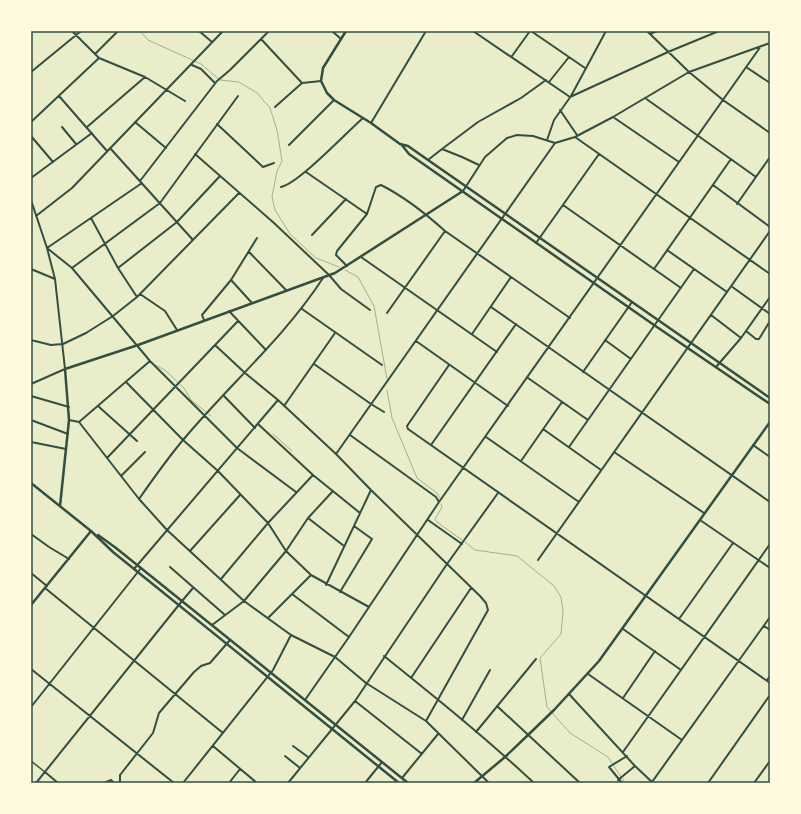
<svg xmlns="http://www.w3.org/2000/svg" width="801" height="814" font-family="Manrope,sans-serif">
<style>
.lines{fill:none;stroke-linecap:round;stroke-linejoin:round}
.stream{stroke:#a3b18a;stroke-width:1}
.pedestrian{stroke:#344e41;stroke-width:1.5}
.minor{stroke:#344e41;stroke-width:2}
.tertiary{stroke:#344e41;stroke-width:2.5}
.secondary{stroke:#344e41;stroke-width:2.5}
.neatline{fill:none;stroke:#344e41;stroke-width:1.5}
</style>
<rect width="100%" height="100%" fill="#e9edc9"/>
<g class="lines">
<path class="stream" d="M140,31L148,40L201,64L220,80L239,82L257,93L270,108L277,130L282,161L277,171L272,197L275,210L290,234L316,258L339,267
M345,270L358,277L374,306L387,379
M155,365L165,370L184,388L191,400L211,416
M387,390L392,418L417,478L437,493L440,498
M273,434L292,451
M441,504L442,507L435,519L437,522L462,540
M465,542L475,550L517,556L554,586L561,597L563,611L561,634L540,658L547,707L570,733L608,757L623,780L626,783"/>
<path class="pedestrian" d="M31,761L45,772"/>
<path class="minor" d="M72,31L99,58L145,77L185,101
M199,31L212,42
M332,31L341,39
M473,31L570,97L668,52L719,31
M531,31L585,68
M647,31L689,72L723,100L770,133
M650,34L657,31
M261,39L302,83
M95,54L118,31
M512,56L530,31
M192,65L201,69L215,83
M746,67L770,83
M31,72L81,31
M549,82L569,57
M59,96L107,151
M645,98L756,177
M275,107L302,83L321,81
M560,110L577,135
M613,117L679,162
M31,122L99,58
M135,122L166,148
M371,123L426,31
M217,124L263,167L274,163
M62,127L76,144
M87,127L145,77
M31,136L53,162
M575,137L770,274
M547,140L554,120L571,96L606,31
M555,143L575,137L613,117L689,72L770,43
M289,145L334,100
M110,148L193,240
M442,149L478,122L521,98L546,80
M195,154L274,223L329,275L341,289L370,310
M428,160L442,149L462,157L479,165
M306,172L367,214
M31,178L92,133
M140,181L217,81L230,70L269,31
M142,183L47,248L72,268L150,361L237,448L296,492
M713,185L770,227
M281,187C298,184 347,132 363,118
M463,191L485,157L507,138L517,135L533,136L555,143
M31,200L47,248L55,279L65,369L31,384
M737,204L770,157
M563,205L681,288
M36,216L72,188L223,31
M91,218L118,268L137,297
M312,235L346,199
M536,243L599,154
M667,250L727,292
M249,252L286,290
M361,257L497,352
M347,266L336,255L337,251L367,214L376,187L381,185C405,197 425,213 445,231L570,318
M72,268L160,203L238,96
M118,268L177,222L220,176
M31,269L55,279
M654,269L731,159
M231,280L252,303
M731,286L770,314
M140,294L165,311L177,330
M491,307L770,502
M302,309L382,365
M229,311L266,350
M387,313L445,231
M711,315L741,338
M204,320L202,315L231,280L257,238
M746,331L756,339H759L770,321
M472,334L511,277
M31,340L51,345L63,344L86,333L113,316L137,297L239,193
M605,340L631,359
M416,341L508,406
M215,345L245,373L278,400L336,454L371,490L480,596L486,603L488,610L426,721
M314,364L371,404L384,412
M449,365L407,426L408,429L770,683
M716,367L741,338L770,297
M583,372L632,302
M528,378L588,420
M126,382L183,440L218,471L268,523L286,551L311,575L369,607
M31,396L69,407
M224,396L255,428
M98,406L137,441
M284,406L335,333
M31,420L68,434
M69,420L79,422L150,361
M79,422L139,499L167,530L244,601L291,635L335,657L366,683L426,721L489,783
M258,424L313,475L360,513
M543,429L601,470
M350,435L436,497L439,502
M486,437L579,502
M31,442L66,449
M431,445L516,324
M753,445L770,457
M569,447L694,269
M614,452L704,513
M336,454L555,143
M107,458L238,321
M521,461L562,402
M121,476L145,452
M139,499C153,479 167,459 183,440C229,385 284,338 323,278
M308,518L344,546
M428,520L462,544
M700,520L770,568
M31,534L49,547L69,559
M190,551L240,495
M538,560L770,231
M170,567L225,615
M134,569L278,400
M31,573L47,586
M221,579L268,523L313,475
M326,585L371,490
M45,588L223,733
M340,592L372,539L354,526
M292,594L349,637
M268,618L311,575
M679,619L733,543
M212,625L244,601L286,551L308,518L333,491
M764,626L770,630
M623,629L681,670
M384,656C435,697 486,738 534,783
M31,669L174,783
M588,674L682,740
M411,678L471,588
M767,680L770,676
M569,694L635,766L652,782
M623,698L655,651
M305,700L349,637L439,502L761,46
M355,701L422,754
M497,706L580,783
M31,707L141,568
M462,720L490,670
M476,732L536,659
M213,746L257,783
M293,746L308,757
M623,752L770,544
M285,756L300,768
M45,772L58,783
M402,778L438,734
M618,780L635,766
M652,782L770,617
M36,783L182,601L193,588
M104,783L111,780L114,783
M120,783V775L153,733L159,713L194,672L201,666L210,663L230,640
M183,783L273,670L291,635
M229,783L240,769
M288,783L355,701L447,564L498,493
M365,783L382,762
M622,783L609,767L627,756
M708,783L770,695
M754,783L770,761"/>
<path class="tertiary" d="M31,483L91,531L113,552L399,783
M60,506L69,420L65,369L138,345L335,273L463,191
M98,535L116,548L408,783
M31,605L91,531"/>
<path class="secondary" d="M346,31L323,68L321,81L327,93L334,100L371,123L400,144L408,146L428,160L770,398
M401,144L409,154L654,325L770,404
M474,783L505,757L528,735L554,710L599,661L770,422"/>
</g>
<rect width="801" height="814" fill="none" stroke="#fefae0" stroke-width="64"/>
<rect x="32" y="32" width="737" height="750" class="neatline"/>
</svg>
